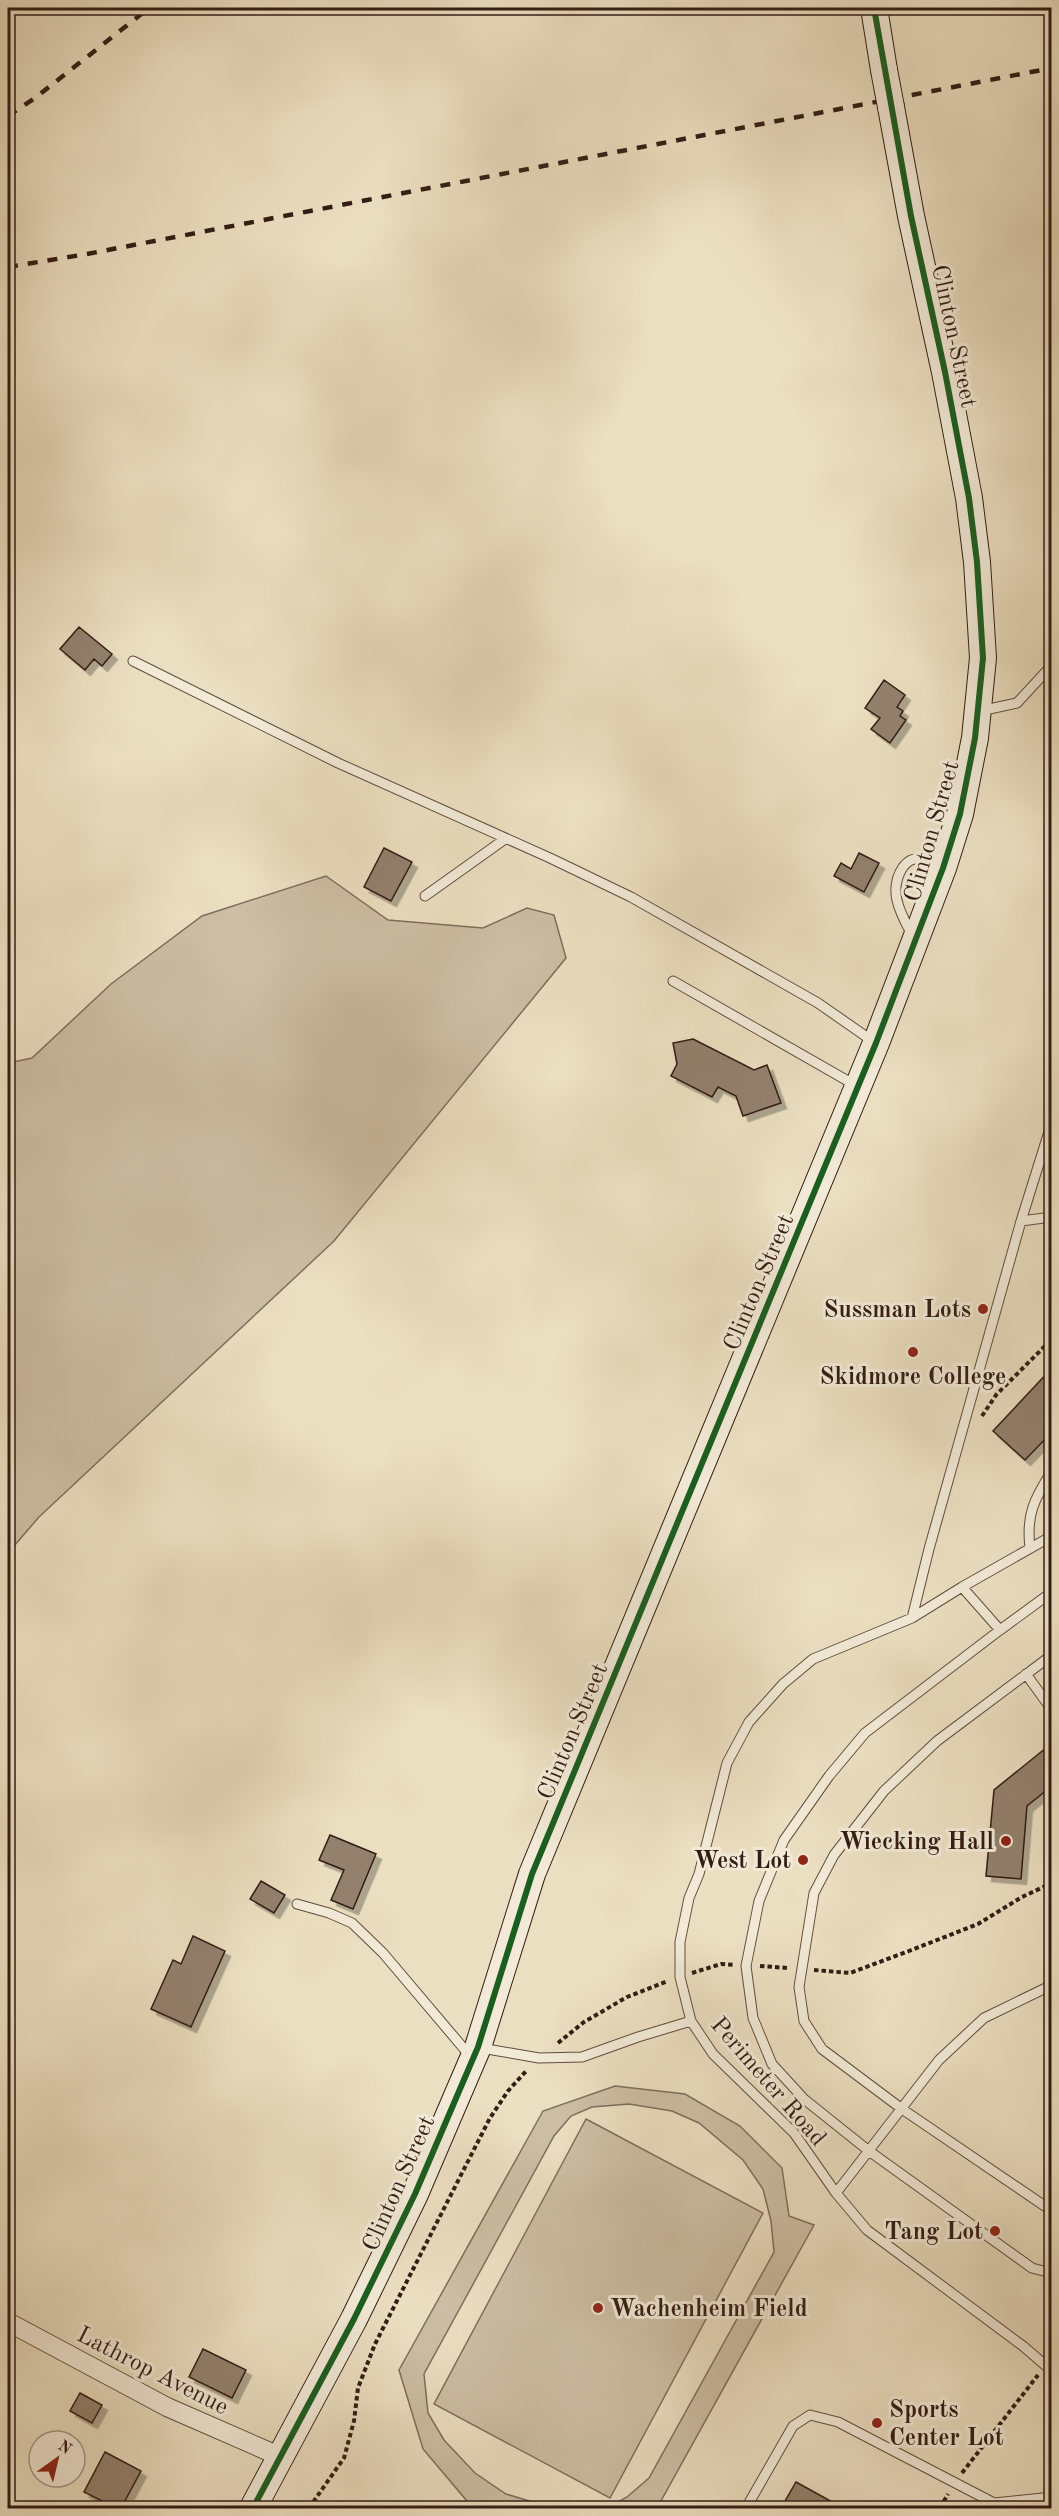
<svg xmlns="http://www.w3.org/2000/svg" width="1059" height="2516" font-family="'Old Standard TT',serif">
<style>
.green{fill:#ccbea4;stroke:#806d5c;stroke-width:1.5}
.building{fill:#93816e;stroke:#331c14;stroke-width:1.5;filter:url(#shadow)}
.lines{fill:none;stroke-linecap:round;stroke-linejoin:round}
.lane-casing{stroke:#614d3f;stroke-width:11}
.street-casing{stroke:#614d3f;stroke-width:20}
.secondary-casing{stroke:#331c14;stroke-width:28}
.path{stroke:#331c14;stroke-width:4;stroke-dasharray:4.5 3;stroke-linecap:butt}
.lane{stroke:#f2ead7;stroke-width:9}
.street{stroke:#f2ead7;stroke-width:18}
.secondary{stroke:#f2ead7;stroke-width:26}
.rail{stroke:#331c14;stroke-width:4.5;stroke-dasharray:10 10;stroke-linecap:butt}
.secondary-bridge-casing{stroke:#331c14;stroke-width:28;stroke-linecap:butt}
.secondary-bridge{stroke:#f2ead7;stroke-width:26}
.cycleway-casing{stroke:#f2ead7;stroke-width:10}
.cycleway{stroke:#1b5e20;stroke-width:6}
.poi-dot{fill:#8f2418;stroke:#f2ead7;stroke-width:2}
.labels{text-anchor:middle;stroke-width:6;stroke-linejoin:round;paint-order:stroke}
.street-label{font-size:24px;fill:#331c14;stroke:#f2ead7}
.poi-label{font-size:24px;font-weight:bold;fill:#331c14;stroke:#f2ead7;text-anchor:end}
</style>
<defs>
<filter id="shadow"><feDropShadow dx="5.5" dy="5.5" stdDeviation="0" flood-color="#0004"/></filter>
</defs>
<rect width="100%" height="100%" fill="#ebdfc1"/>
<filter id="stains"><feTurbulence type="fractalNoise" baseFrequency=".00333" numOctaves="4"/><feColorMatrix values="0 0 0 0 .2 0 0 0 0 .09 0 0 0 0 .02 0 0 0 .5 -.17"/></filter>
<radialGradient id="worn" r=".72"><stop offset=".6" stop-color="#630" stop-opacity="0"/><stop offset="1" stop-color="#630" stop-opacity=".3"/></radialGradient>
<path class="green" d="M326,876L388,920L483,928L527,908L554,915L566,958L334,1241L39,1517L8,1553V1063L32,1058L111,984L202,916Z
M615,2086L685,2094L740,2126L782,2168L789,2216L814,2225L657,2508H607L627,2497L649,2478L774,2252L771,2221L763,2189L743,2160L699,2123L672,2111L629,2104L592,2107L571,2116L554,2136L424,2374L428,2413L444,2440L475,2473L506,2494L553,2508H489L467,2501L423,2449L399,2370L543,2111Z
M586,2119L763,2213L610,2498L434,2404Z"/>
<path class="building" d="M79,627L112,654L102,666L94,659L85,670L60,649Z
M884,680L905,695L897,707L903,711L900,716L906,720L890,743L871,729L880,718L865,708Z
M384,848L412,862L391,901L364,887Z
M859,853L879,863L864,892L834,876L841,863L851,869Z
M693,1039L754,1070L767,1065L781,1103L743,1116L736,1096L718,1087L712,1097L671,1076L677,1064L673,1043Z
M1052,1368V1432L1025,1460L993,1431Z
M1052,1743V1786L1027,1806L1021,1879L986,1876L994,1790Z
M330,1835L376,1854L353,1909L331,1900L344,1870L319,1860Z
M261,1881L285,1895L274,1913L250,1899Z
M193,1936L225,1951L191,2027L151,2009L173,1960L181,1964Z
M203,2349L246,2370L232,2398L189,2377Z
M80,2393L102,2405L92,2423L70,2411Z
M105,2452L141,2471L121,2508H116L84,2492Z
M796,2482L843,2508H781Z"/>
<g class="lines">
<g class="lane-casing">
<path id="lane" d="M133,661L338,763L550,858L631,897L818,1003L874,1042
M980,711L1017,703L1052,665
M425,896L505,839
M913,937C901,914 887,891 903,867C907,862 913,858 919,859C926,859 935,865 941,867
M673,981L855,1085
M1021,1221L1052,1217
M1052,1536L962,1587L912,1618L813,1659L783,1684L749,1722L727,1763L699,1874L689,1898L680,1942V1977L691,2021L713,2054L794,2133L836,2193L867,2230L1023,2346L1052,2371
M1030,1548C1026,1515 1034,1499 1052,1471
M962,1587L1000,1630L1052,1592
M912,1618L929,1549L1021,1221L1052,1122
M1000,1630L865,1733L829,1776L784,1840L759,1901L746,1966L753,2018L772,2064L804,2099L869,2151L1032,2268L1047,2272L1052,2271
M1052,1655L937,1741L884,1791L834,1855L814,1893L799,1987L804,2021L822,2049L902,2109L1052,2211
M1026,1674L1052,1710
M297,1904L329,1913L352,1923L383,1953L471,2057
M481,2048L539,2058L582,2057L638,2037L691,2021
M836,2193L939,2060L984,2018L1052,1985
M746,2508L793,2426L810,2415L838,2422L994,2503L1052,2497"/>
</g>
<g class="street-casing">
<path id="street" d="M8,2322L167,2407L279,2456"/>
</g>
<g class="secondary-casing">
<path id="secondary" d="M874,8L884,70
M253,2508L354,2319L415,2194L478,2047L532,1874L876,1043L943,868L960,814L975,738L983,658L977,562L969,498L945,372L911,216L891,107"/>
</g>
<path class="path" d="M982,1416L996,1395L1052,1339
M760,1966L788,1968
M814,1970L850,1973L909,1951L978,1924L1022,1897L1052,1883
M692,1973L721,1964L735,1965
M558,2043L584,2022L627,1997L668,1981
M962,2473L1038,2375
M309,2508L344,2458L354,2421L358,2388L375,2344L490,2118L508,2091L527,2070
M940,2508L948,2494"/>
<use href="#lane" class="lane"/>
<use href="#street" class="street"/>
<use href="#secondary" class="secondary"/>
<path class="rail" d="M8,116L35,98L149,8
M8,267L87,254L1052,68"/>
<g class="secondary-bridge-casing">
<path id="secondary-bridge" d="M884,70L891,107"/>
</g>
<use href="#secondary-bridge" class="secondary-bridge"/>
<g class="cycleway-casing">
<path id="cycleway" d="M253,2508L354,2319L415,2194L478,2047L532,1874L876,1043L943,868L960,814L975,738L983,658L977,562L969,498L945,372L911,216L874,8"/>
</g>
<use href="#cycleway" class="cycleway"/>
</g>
<g class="poi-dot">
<circle cx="983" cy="1309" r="6"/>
<circle cx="913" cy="1352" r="6"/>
<circle cx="1006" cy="1841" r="6"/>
<circle cx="803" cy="1860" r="6"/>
<circle cx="995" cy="2231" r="6"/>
<circle cx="598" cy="2308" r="6"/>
<circle cx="877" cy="2423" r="6"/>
</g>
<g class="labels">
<g class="street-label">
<text transform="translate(955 336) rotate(78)" y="8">Clinton Street</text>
<text transform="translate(931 831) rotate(-74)" y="8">Clinton Street</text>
<text transform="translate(758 1282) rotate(-67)" y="8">Clinton Street</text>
<text transform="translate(572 1731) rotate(-67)" y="8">Clinton Street</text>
<text transform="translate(769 2081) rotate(49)" y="8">Perimeter Road</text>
<text transform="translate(398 2183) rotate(-66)" y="8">Clinton Street</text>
<text transform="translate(153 2370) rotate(27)" y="8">Lathrop Avenue</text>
</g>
<g class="poi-label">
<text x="971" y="1317">Sussman Lots</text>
<text x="913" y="1384" text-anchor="middle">Skidmore College</text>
<text x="994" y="1849">Wiecking Hall</text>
<text x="791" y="1868">West Lot</text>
<text x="983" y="2239">Tang Lot</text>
<text x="610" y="2316" text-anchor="start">Wachenheim Field</text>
<text x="889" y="2417" text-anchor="start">Sports<tspan x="889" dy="28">Center Lot</tspan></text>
</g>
</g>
<rect width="1059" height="2516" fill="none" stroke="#ebdfc1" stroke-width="30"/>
<rect x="9" y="9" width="1041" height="2498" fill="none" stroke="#331c14" stroke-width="3"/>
<rect x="15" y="15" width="1029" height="2486" fill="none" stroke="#331c14" stroke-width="1.5"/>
<g transform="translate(57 2459) rotate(34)"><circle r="28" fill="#f2ead7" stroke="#a69889" stroke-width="1.5"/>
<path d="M0-4.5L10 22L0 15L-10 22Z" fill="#8f2418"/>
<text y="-9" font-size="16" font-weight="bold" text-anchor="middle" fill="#331c14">N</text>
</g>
<rect width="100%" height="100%" filter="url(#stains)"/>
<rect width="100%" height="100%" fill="url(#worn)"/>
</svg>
